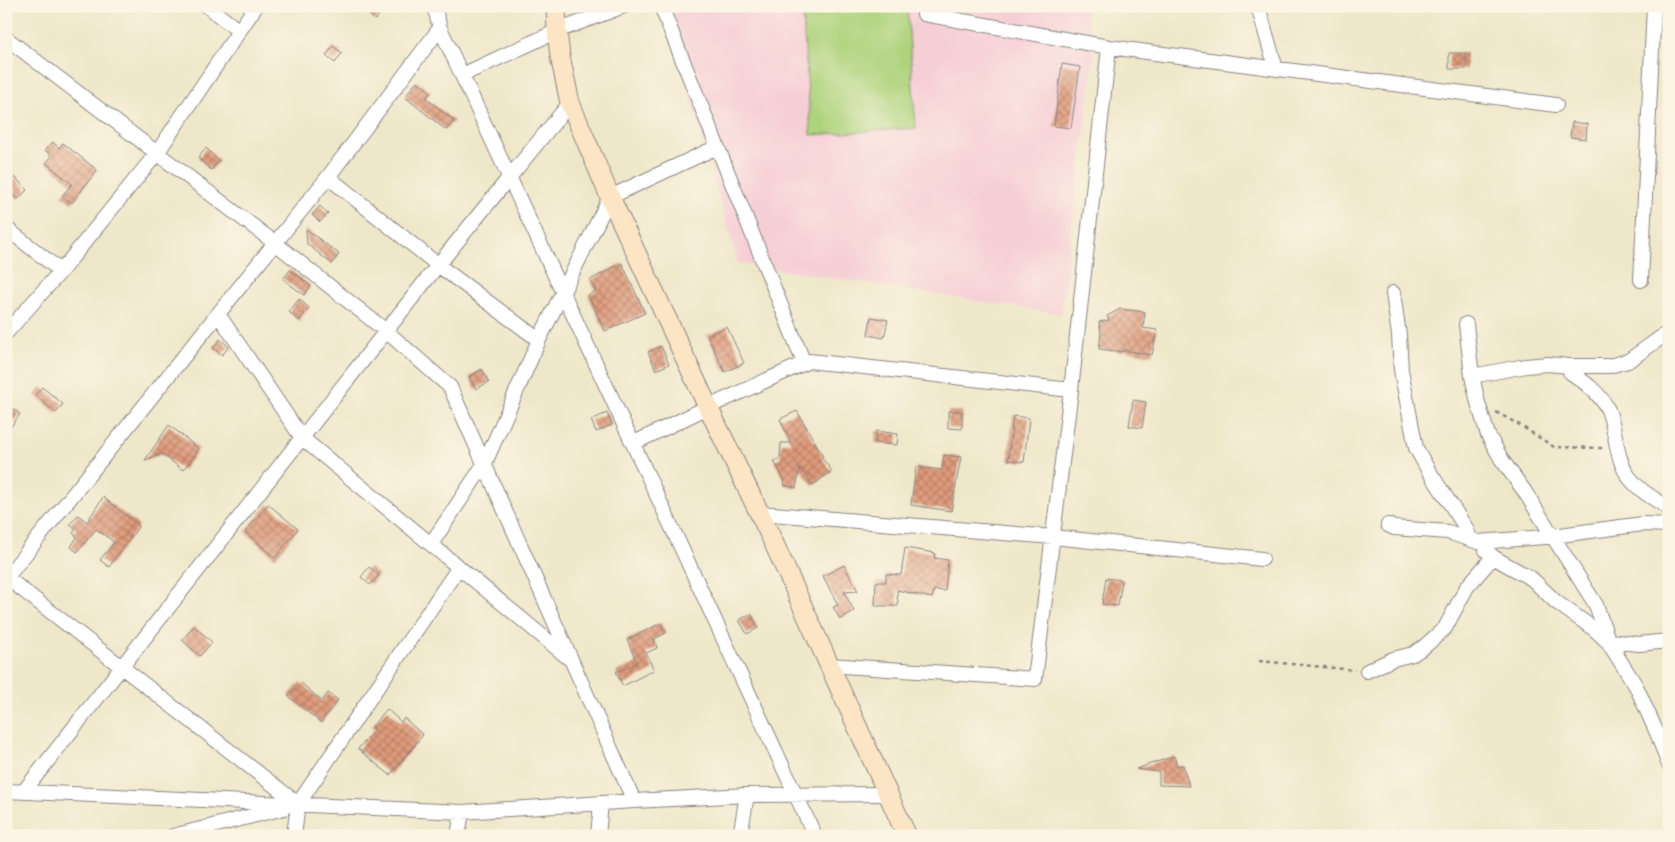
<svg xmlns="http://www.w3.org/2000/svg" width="1675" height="842" font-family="'Architects Daughter',sans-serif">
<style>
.built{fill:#f6cfd6}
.pitch{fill:#aed37c;stroke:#687a5c}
.building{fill:url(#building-cross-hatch)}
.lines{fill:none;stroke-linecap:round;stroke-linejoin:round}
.street-casing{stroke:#888482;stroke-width:16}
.secondary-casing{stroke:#888482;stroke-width:21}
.path{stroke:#888482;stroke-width:2.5;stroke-dasharray:4 4;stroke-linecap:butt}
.street{stroke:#fff;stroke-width:14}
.secondary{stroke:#fce5c4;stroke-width:19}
</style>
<defs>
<pattern id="building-cross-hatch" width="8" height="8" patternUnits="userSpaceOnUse" patternTransform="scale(1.25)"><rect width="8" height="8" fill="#e09b7b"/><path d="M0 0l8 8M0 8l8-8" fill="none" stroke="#b57e66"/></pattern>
</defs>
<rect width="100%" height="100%" fill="#fcf5e5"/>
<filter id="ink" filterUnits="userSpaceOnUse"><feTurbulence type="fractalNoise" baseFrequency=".02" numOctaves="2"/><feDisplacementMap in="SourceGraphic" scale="10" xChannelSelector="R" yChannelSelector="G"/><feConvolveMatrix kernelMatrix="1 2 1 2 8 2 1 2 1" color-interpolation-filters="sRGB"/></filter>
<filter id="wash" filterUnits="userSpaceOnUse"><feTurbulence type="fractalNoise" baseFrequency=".0096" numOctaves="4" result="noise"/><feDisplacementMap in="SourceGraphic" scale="20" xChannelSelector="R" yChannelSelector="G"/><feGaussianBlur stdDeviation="1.12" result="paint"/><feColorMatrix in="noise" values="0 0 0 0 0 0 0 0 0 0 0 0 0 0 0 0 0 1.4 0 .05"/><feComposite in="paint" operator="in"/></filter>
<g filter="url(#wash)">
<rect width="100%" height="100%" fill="#efe7c9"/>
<path class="built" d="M669,6H802L811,135L915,128L907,6H1085L1094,55L1061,314L738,263L668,17Z"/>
<path class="pitch" d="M802,6H907L916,128L811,135Z"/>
<g id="blocks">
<path class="building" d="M359,6H386L375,20Z
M333,46L342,53L335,63L326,56Z
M1449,53H1466V69H1449Z
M1062,64L1080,67L1071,128L1054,126Z
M417,81L431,92L426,98L454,121L446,130L405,97Z
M1572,122L1587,124L1586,139L1570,137Z
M53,142L59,148L63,143L97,170L72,203L62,196L72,184L46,163L52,156L45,150Z
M206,148L219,161L211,170L198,158Z
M15,177L27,190L18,199L6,188V186Z
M320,206L328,214L320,222L312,215Z
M306,229L339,254L332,264L307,244Z
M622,263L645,313L605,331L588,295L596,291L590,280Z
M290,270L311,286L304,295L283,279Z
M299,299L309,308L299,321L289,312Z
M1120,309L1145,312L1143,328L1157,330L1152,355L1123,350V352L1099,349L1101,333L1099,322L1109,320L1107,316Z
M871,317L888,320L884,338L868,335Z
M727,327L744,363L725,372L707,335Z
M220,339L229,347L222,355L213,348Z
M661,346L669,364L656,370L648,352Z
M482,369L489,382L476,389L469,377Z
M42,387L63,404L56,413L35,395Z
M1133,400L1146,402L1142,428L1129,426Z
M6,404L20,414L6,434Z
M797,411L823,456L821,457L832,471L813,485L800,468L796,488L784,485L785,481L774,461L780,458L781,443H791L780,419Z
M948,411H962V429L948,428Z
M607,413L612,425L596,432L591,420Z
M1013,416L1029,418L1024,462L1008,460Z
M169,425L199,449L183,470L162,454L145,460Z
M876,431L898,434L897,445L875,443Z
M944,455L961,457L951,511L911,505L916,467L942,470Z
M103,497L139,526L109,567L100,560L114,542L96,529L77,552L71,547L77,537L73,533L76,529L70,524L78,515L87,522Z
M268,504L298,529L275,558L245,532Z
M905,548L935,553L934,558L948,560L945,591L934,590L932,598L897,590L898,606H875L876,582H886V574L901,575Z
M844,565L858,591L844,592L854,611L840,619L833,607L838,605L823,576Z
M369,567L379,575L370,585L361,577Z
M1106,578L1122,580L1118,606L1102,604Z
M751,614L758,628L747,634L739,620Z
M661,623L666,633L654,639L657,648L646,653L654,670L623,686L616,672L637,663L627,640Z
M194,626L212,642L200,656L182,640Z
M300,682L322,701L328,693L338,700L321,723L288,696Z
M387,709L401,722L404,718L423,735L390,775L358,749L375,729L372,726Z
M1174,756L1177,766L1183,765L1189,786L1159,785V772L1136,769Z"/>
</g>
</g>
<g filter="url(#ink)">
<use href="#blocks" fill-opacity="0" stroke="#888482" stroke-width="1"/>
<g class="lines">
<g class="street-casing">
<path id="street" d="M207,6L239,31
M434,6L440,28L815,836
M661,6L804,363
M1258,6L1276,69
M924,14L1109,47L1556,105
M6,38L275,243L386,331L450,387L634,801
M462,75L557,31L624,6
M328,177L438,265L539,340
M6,228L61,271
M1641,280L1654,6
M1393,293L1399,335L1401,370L1416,448L1427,468L1466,528L1470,539
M218,314L302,438L570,659
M1466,324L1472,376L1478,403L1488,435L1502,460L1525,492L1596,605L1610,645L1636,686L1657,733L1669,765
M6,333L61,271L157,153L256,6
M1569,366L1570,372C1585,382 1601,394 1608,410C1617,432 1615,458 1629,477C1639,491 1655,499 1669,508
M1472,376L1526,366L1548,364L1569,366H1609L1628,361L1663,336L1669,334
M634,443L708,407L809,361L1071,390
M760,513L1053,537L1262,559
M1388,525L1394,528L1448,532L1478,542L1545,537L1643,524L1669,525
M431,544L485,463L539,340L610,197L717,147
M1486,550L1493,557L1532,579L1556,602L1594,629L1610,644
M6,577L298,804
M6,578L328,177L440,28
M1609,641L1639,644L1669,641
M829,665L1035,679L1071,390L1109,47
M1367,671L1393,659L1413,654L1425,646L1445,628L1467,587L1493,557
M6,791L462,812L634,801L747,795L888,794
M24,791L438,265L570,103
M173,836L284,808
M294,836L298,804L459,567
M458,836L462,812
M598,836L601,803
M740,836L747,795"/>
</g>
<g class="secondary-casing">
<path id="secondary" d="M556,6L557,31L560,56L570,103L610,197L708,407L771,537L907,836"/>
</g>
<path class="path" d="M1496,412L1518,424L1554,447L1604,448
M1259,661L1355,670"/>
<use href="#street" class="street"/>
<use href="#secondary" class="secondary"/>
</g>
</g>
<rect width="1675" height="842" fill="none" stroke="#fcf5e5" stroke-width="25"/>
</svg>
